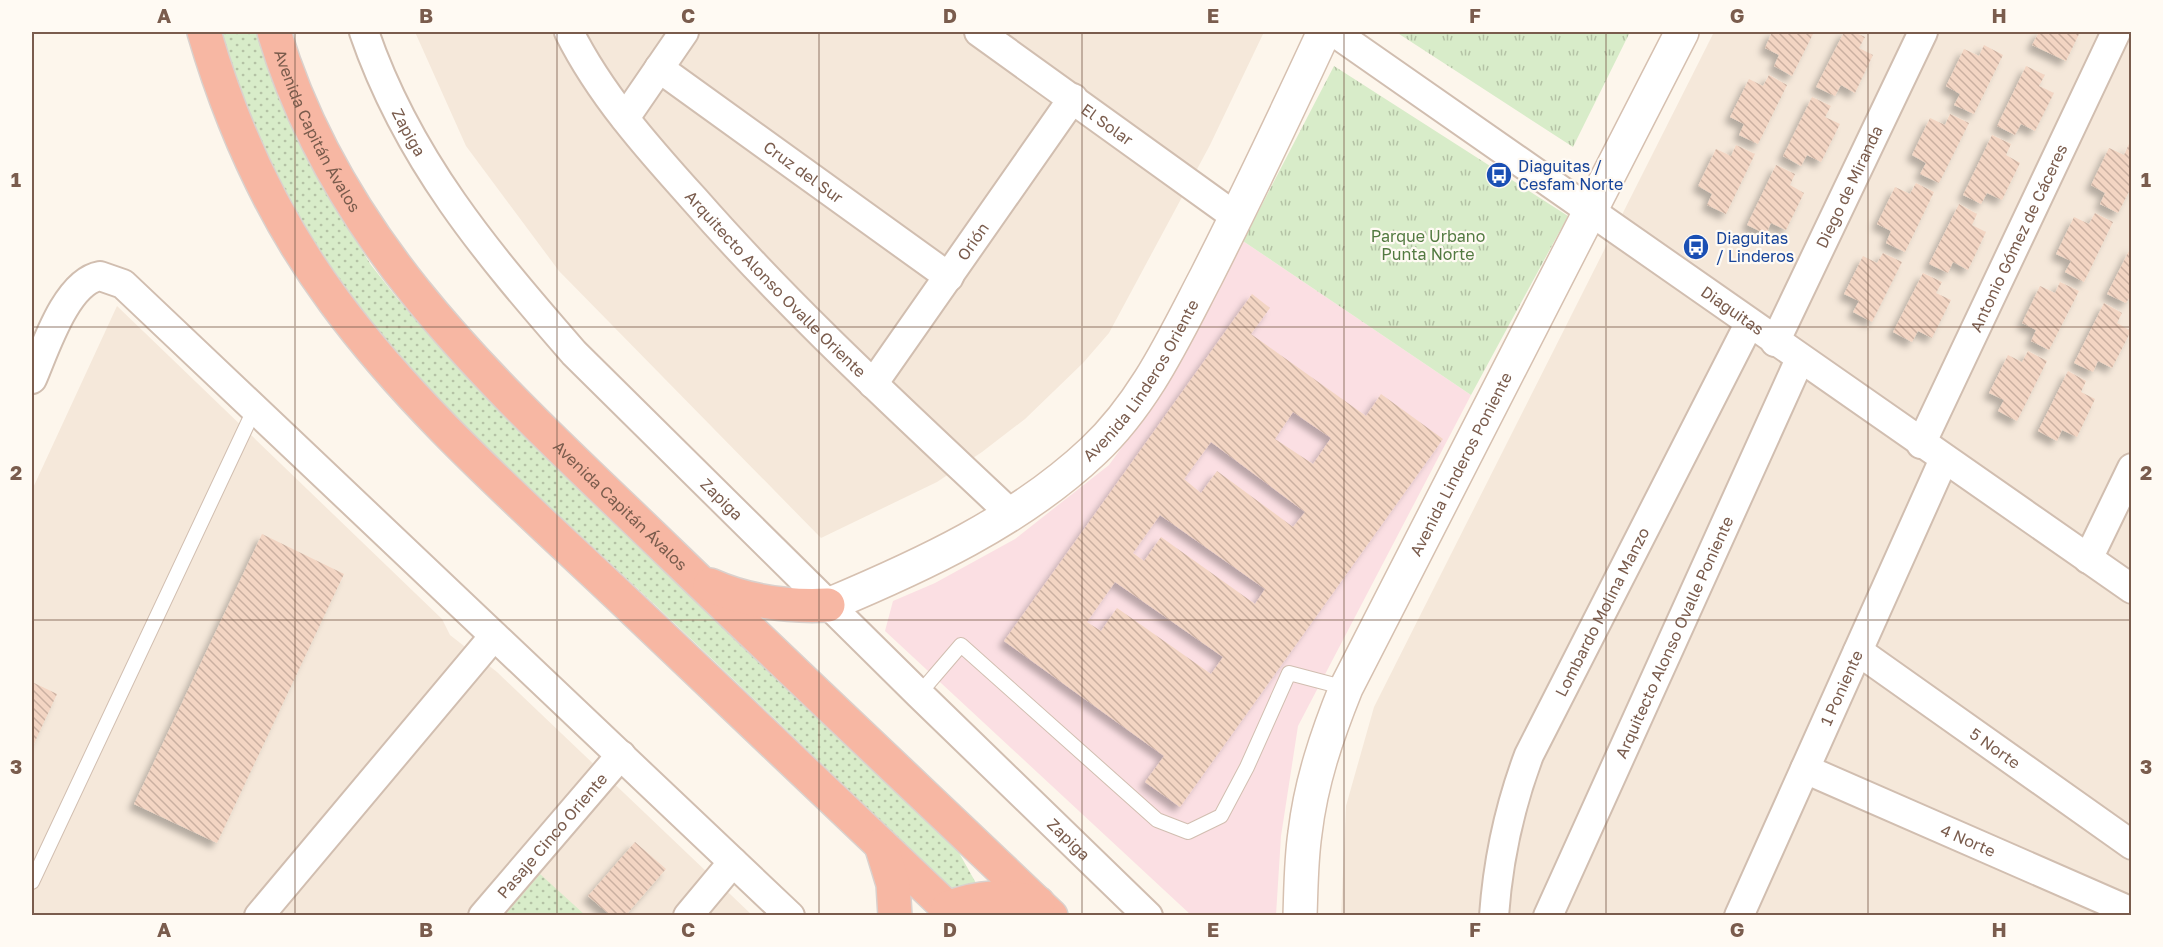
<svg xmlns="http://www.w3.org/2000/svg" width="2163" height="947" font-family="'Golos Text',sans-serif">
<style>
.residential{fill:#f5e8da}
.medical{fill:#fbdfe3}
.grass{fill:url(#grass-dots)}
.park{fill:url(#park-tufts)}
.building{fill:url(#building-back-hatch);fill-rule:evenodd;filter:url(#shadow)}
.lines{fill:none;stroke-linecap:round;stroke-linejoin:round}
.lane-casing{stroke:#d1beb0;stroke-width:16}
.street-casing{stroke:#d1beb0;stroke-width:32}
.secondary-casing{stroke:#d6c0b0;stroke-width:36}
.highway-casing{stroke:#dad1cd;stroke-width:36}
.lane{stroke:#fff;stroke-width:14}
.street{stroke:#fff;stroke-width:28}
.secondary{stroke:#fff;stroke-width:33}
.highway{stroke:#f7b7a3;stroke-width:33}
.grid{fill:none;stroke:#7a5c4d;stroke-width:1.5;stroke-opacity:0.55}
.labels{text-anchor:middle;stroke-width:4.5;stroke-linejoin:round;paint-order:stroke}
.street-label{font-size:16px;fill:#7a5c4d;stroke:#fffaf3}
.transit-label{font-size:16px;fill:#164399;stroke:#fffaf3;text-anchor:start}
.park-label{font-size:16px;fill:#537a41;stroke:#fffaf3}
.neatline{fill:none;stroke:#7a5c4d;stroke-width:2}
.grid-label{font-size:20px;text-anchor:middle;font-weight:bold;fill:#7a5c4d}
</style>
<defs>
<pattern id="grass-dots" width="8" height="8" patternUnits="userSpaceOnUse" patternTransform="scale(1.5)"><rect width="8" height="8" fill="#d8ecc9"/><path d="M2 2h.1M6 6h.1" fill="none" stroke="#b4c2a5" stroke-width="1.8" stroke-linecap="round"/></pattern>
<pattern id="park-tufts" width="24" height="20" patternUnits="userSpaceOnUse" patternTransform="scale(1.5)"><rect width="24" height="20" fill="#d8ecc9"/><path d="M3 7l-1-3M5 7V3M7 7l1-3M15 17l-1-3M17 17v-4M19 17l1-3" fill="none" stroke="#b4c2a5"/></pattern>
<pattern id="building-back-hatch" width="6" height="6" patternUnits="userSpaceOnUse" patternTransform="scale(1.5)"><rect width="6" height="6" fill="#f3d5c3"/><path d="M-1 5l2 2M0 0l6 6M5-1l2 2" fill="none" stroke="#cab0a1"/></pattern>
<filter id="shadow"><feDropShadow dx="-5.5" dy="5.5" stdDeviation="3" flood-color="#0004"/></filter>
</defs>
<rect width="100%" height="100%" fill="#fdf6ec"/>
<path class="residential" d="M415,32H1264L1210,145L1109,333L1083,363L1025,419L982,452L937,482L821,538L559,271L466,146Z
M1714,32H2131V915L1341,916L1346,806L1374,707Z
M117,306L442,619L450,635L497,672L752,915L32,916V490Z"/>
<path class="medical" d="M1243,241L1471,395L1298,726L1281,836L1276,915H1191L885,631L893,601L935,583L1015,539L1109,465L1159,396Z"/>
<path class="grass" d="M221,32H256L292,127L315,174L371,265L397,298L433,340L527,438L953,842L986,901L1001,915H978C870,811 763,707 654,604C540,496 410,388 324,256C278,186 246,111 221,32Z
M540,874L585,915H505Z"/>
<path class="park" d="M1396,32H1630L1573,147Z
M1334,66L1568,216L1471,395L1243,241Z"/>
<path class="building" d="M1772,32H1814L1792,76L1774,66L1779,55L1765,48Z
M1844,32H1854L1865,37L1859,48L1873,55L1855,93L1841,85L1835,96L1816,87Z
M2039,32H2080L2066,61L2032,45Z
M1984,45L2003,55L1974,114L1954,105L1960,94L1946,86L1964,49L1979,56Z
M2026,66L2045,75L2039,86L2054,93L2035,131L2021,124L2015,135L1997,126Z
M1769,75L1787,85L1758,144L1739,135L1744,124L1730,117L1749,79L1763,86Z
M1812,97L1831,106L1825,117L1840,124L1821,162L1807,155L1801,166L1783,156Z
M1950,114L1969,123L1939,183L1920,174L1926,163L1912,155L1930,118L1945,125Z
M1992,135L2011,144L2006,155L2020,163L2002,200L1987,193L1981,204L1963,195Z
M2129,144L2132,186L2118,213L2100,204L2105,193L2091,185L2109,148L2124,155Z
M1736,145L1755,154L1726,214L1707,205L1712,194L1698,186L1716,149L1731,156Z
M1776,165L1795,174L1790,185L1804,193L1786,230L1771,223L1766,234L1747,225Z
M1916,183L1934,192L1905,252L1886,243L1891,231L1877,224L1895,187L1910,194Z
M1959,204L1977,214L1972,225L1986,232L1968,270L1953,262L1948,273L1929,264Z
M2095,213L2113,222L2084,282L2065,272L2071,261L2056,254L2074,217L2089,224Z
M2132,245V293L2126,303L2107,294Z
M1883,253L1902,262L1872,322L1853,312L1859,301L1844,294L1863,256L1877,263Z
M1923,273L1942,282L1936,293L1951,300L1932,338L1918,331L1912,342L1893,332Z
M2060,282L2079,291L2049,350L2031,341L2036,330L2022,323L2040,286L2055,293Z
M1252,294L1270,308L1251,334L1366,416L1381,394L1443,439L1180,807L1145,782L1164,756L1004,641ZM1293,412L1331,438L1313,464L1275,439ZM1211,442L1305,512L1293,527L1217,471L1201,493L1184,479ZM1160,515L1265,589L1255,604L1161,537L1144,561L1133,553ZM1115,582L1223,657L1211,674L1117,608L1101,631L1087,622Z
M2104,303L2122,313L2117,323L2131,331L2112,368L2098,361L2093,372L2074,363Z
M2028,351L2047,361L2017,421L1998,411L2004,400L1989,393L2008,355L2022,362Z
M2068,371L2086,381L2081,392L2095,399L2077,437L2062,430L2057,441L2038,431Z
M262,534L344,574L217,843L134,804Z
M32,682L57,694L32,748Z
M635,842L666,869L626,915H610L588,896Z"/>
<g class="lines">
<g class="lane-casing">
<path id="lane" d="M919,694L961,645L1157,820L1188,832L1221,816L1247,767L1289,673L1346,688
M32,882L255,408"/>
</g>
<g class="street-casing">
<g id="street">
<path id="s1" d="M364,32C408,160 486,252 574,353L919,694L1148,916"/>
<path id="s2" d="M569,32C600,94 647,147 694,199C792,311 902,411 1010,513"/>
<path id="s3" d="M979,32L1236,217"/>
<path id="s4" d="M1334,32L2132,589"/>
<path id="s5" d="M659,68L949,277"/>
<path d="M625,118L684,32"/>
<path id="s6" d="M1775,342L1923,32"/>
<path d="M32,379C45,349 66,282 100,276L123,284L790,916"/>
<path id="s7" d="M873,384L1073,98"/>
<path id="s8" d="M1921,444L2116,32"/>
<path d="M2088,559L2132,468"/>
<path id="s9" d="M1858,651L2132,845"/>
<path id="s10" d="M1805,769L2132,912"/>
<path d="M259,916L494,636"/>
<path id="s11" d="M483,916L621,755"/>
<path d="M688,916L733,862"/>
<path id="s12" d="M1494,916C1498,860 1509,808 1529,755L1749,324"/>
<path id="s13" d="M1548,916L1800,359"/>
<path id="s14" d="M1739,916L1944,459"/>
</g>
</g>
<g class="secondary-casing">
<g id="secondary">
<path id="s15" d="M828,605C921,566 1019,521 1093,451C1145,402 1174,338 1206,277C1247,196 1286,114 1324,32"/>
<path id="s16" d="M1300,916C1301,888 1301,860 1305,833C1311,782 1327,735 1346,688L1682,32"/>
</g>
</g>
<g class="highway-casing">
<g id="highway">
<path d="M204,32C232,128 274,220 334,301C414,410 519,501 617,594C730,701 843,808 956,916"/>
<path id="s17" d="M274,32C340,254 509,397 670,553C796,675 924,795 1051,916"/>
<path d="M710,585C748,602 787,607 828,605"/>
<path d="M881,845L893,884L895,916"/>
<path d="M948,908C979,896 1005,895 1038,903"/>
</g>
</g>
<use href="#lane" class="lane"/>
<use href="#street" class="street"/>
<use href="#secondary" class="secondary"/>
<use href="#highway" class="highway"/>
</g>
<path class="grid" d="M295,32V916M557,32V916M819,32V916M1082,32V916M1344,32V916M1606,32V916M1868,32V916M32,327H2132M32,620H2132"/>
<defs>
<g id="bus-disc" transform="scale(1.35)"><circle r="9.5" fill="#1a4fb4" stroke="#fffaf3"/><path d="M-5-6H5V4H4V6H2V4H-2V6H-4V4H-5ZM-3.5-4V0h7V-4ZM-3.5 1.2v1.5H-2V1.2ZM2 1.2v1.5H3.5V1.2Z" fill="#fff"/></g>
</defs>
<g fill-rule="evenodd">
<use href="#bus-disc" x="1499" y="175"/>
<use href="#bus-disc" x="1696" y="247"/>
</g>
<g class="labels">
<g class="street-label">
<text dy="6" stroke="none"><textPath href="#s3" startOffset="158">El Solar</textPath></text>
<text dy="6" stroke="none"><textPath href="#s17" startOffset="108">Avenida Capitán Ávalos</textPath></text>
<text dy="6" stroke="none"><textPath href="#s1" startOffset="110">Zapiga</textPath></text>
<text dy="6" stroke="none"><textPath href="#s5" startOffset="178">Cruz del Sur</textPath></text>
<text dy="6" stroke="none"><textPath href="#s6" startOffset="172">Diego de Miranda</textPath></text>
<text dy="6" stroke="none"><textPath href="#s8" startOffset="228">Antonio Gómez de Cáceres</textPath></text>
<text dy="6" stroke="none"><textPath href="#s7" startOffset="174">Orión</textPath></text>
<text dy="6" stroke="none"><textPath href="#s2" startOffset="327">Arquitecto Alonso Ovalle Oriente</textPath></text>
<text dy="6" stroke="none"><textPath href="#s4" startOffset="486">Diaguitas</textPath></text>
<text dy="6" stroke="none"><textPath href="#s15" startOffset="394">Avenida Linderos Oriente</textPath></text>
<text dy="6" stroke="none"><textPath href="#s16" startOffset="486">Avenida Linderos Poniente</textPath></text>
<text dy="6" stroke="none"><textPath href="#s1" startOffset="594">Zapiga</textPath></text>
<text dy="6" stroke="none"><textPath href="#s17" startOffset="594">Avenida Capitán Ávalos</textPath></text>
<text dy="6" stroke="none"><textPath href="#s12" startOffset="326">Lombardo Molina Manzo</textPath></text>
<text dy="6" stroke="none"><textPath href="#s13" startOffset="306">Arquitecto Alonso Ovalle Poniente</textPath></text>
<text dy="6" stroke="none"><textPath href="#s14" startOffset="250">1 Poniente</textPath></text>
<text dy="6" stroke="none"><textPath href="#s9" startOffset="168">5 Norte</textPath></text>
<text dy="6" stroke="none"><textPath href="#s11" startOffset="106">Pasaje Cinco Oriente</textPath></text>
<text dy="6" stroke="none"><textPath href="#s1" startOffset="1080">Zapiga</textPath></text>
<text dy="6" stroke="none"><textPath href="#s10" startOffset="178">4 Norte</textPath></text>
</g>
<g class="transit-label">
<text x="1518" y="172">Diaguitas /<tspan x="1518" dy="18">Cesfam Norte</tspan></text>
<text x="1716" y="244">Diaguitas<tspan x="1716" dy="18">/ Linderos</tspan></text>
</g>
<g class="park-label">
<text x="1428" y="242">Parque Urbano<tspan x="1428" dy="18">Punta Norte</tspan></text>
</g>
</g>
<rect width="2163" height="947" fill="none" stroke="#fffaf3" stroke-width="66"/>
<rect x="33" y="33" width="2097" height="881" class="neatline"/>
<g class="grid-label">
<text x="164" y="23">A</text>
<text x="426" y="23">B</text>
<text x="688" y="23">C</text>
<text x="950" y="23">D</text>
<text x="1213" y="23">E</text>
<text x="1475" y="23">F</text>
<text x="1737" y="23">G</text>
<text x="1999" y="23">H</text>
<text x="16" y="187">1</text>
<text x="2146" y="187">1</text>
<text x="16" y="480">2</text>
<text x="2146" y="480">2</text>
<text x="16" y="774">3</text>
<text x="2146" y="774">3</text>
<text x="164" y="937">A</text>
<text x="426" y="937">B</text>
<text x="688" y="937">C</text>
<text x="950" y="937">D</text>
<text x="1213" y="937">E</text>
<text x="1475" y="937">F</text>
<text x="1737" y="937">G</text>
<text x="1999" y="937">H</text>
</g>
</svg>
